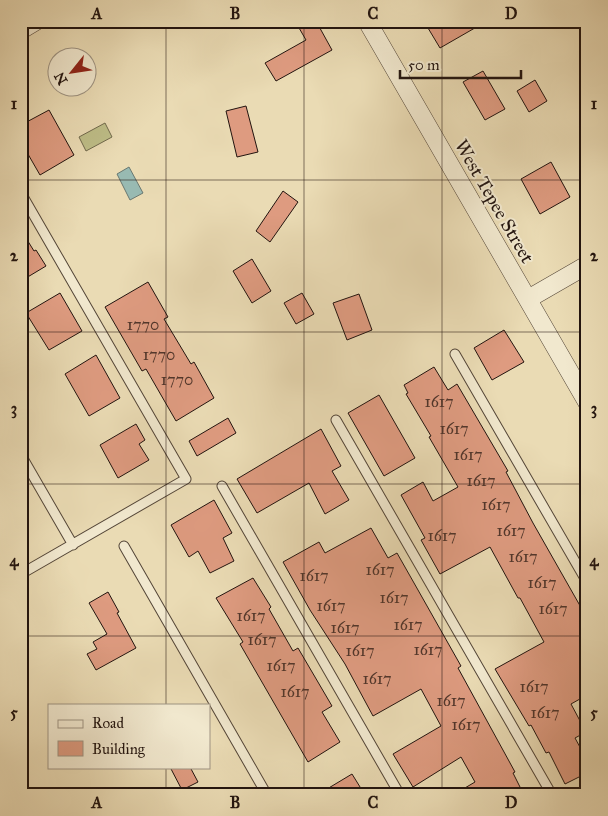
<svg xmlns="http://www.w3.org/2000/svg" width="608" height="816" font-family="'IM FELL Great Primer',serif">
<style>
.green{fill:#bebe88;stroke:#70694c}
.water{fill:#98bab2;stroke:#697871}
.building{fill:#de9b80;stroke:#22140f}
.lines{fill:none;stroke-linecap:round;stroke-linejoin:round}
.service-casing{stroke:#544638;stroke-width:11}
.minor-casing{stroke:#544638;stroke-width:19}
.service{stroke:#f1e8ce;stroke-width:9}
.minor{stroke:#f1e8ce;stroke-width:18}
.grid{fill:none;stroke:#22140f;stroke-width:1;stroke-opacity:0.55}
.labels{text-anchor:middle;stroke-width:4;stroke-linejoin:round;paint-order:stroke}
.number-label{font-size:16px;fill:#51362b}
.street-label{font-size:19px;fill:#22140f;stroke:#f1e8ce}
.neatline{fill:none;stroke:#22140f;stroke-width:2}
.grid-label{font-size:16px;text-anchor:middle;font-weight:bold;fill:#22140f}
</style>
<rect width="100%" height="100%" fill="#eadbb4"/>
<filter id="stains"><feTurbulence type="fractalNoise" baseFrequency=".004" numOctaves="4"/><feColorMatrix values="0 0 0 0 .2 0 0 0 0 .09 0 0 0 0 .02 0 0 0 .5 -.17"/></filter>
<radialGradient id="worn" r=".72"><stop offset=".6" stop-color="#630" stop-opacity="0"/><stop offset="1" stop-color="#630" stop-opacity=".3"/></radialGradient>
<path class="green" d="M105,123L112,137L86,151L79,137Z"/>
<path class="water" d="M129,167L143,193L130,200L117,174Z"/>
<path class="building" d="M295,21H316L332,50L276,81L265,63L306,40Z
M440,21H487L440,48L428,28Z
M483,71L505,109L485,120L463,82Z
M535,80L547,101L529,112L517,91Z
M246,106L258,152L237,157L226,111Z
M49,110L74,155L40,175L21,142V125Z
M551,162L570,197L540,214L521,179Z
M283,191L298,202L270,242L256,231Z
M21,230L34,251L36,250L46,266L21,281Z
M252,259L271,291L252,303L233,271Z
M148,282L168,317L164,319L191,364L194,362L214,398L176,421L146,369L142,371L105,307Z
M60,293L82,331L49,350L26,313Z
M302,293L314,314L296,324L284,303Z
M359,294L372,330L347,340L333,303Z
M504,330L524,362L492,380L474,348Z
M96,355L120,398L89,416L65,374Z
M434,367L448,390L457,384L508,471L506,472L533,523L587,618V695L571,704L586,732L575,738L587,760V773L565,784L549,752L546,753L531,725L529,726L495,669L544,642L520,598H518L490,547L440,574L421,540L425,538L401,495L423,482L433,501L458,487L429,437L431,436L406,394L408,393L404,385Z
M379,395L415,458L384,476L348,413Z
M228,418L236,433L197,456L189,441Z
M136,424L145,440L139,444L149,460L118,478L100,445Z
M321,429L341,466L332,471L349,500L325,514L309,483L257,513L237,479Z
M214,500L232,533L223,538L234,561L210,573L198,551L189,557L171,525Z
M371,528L388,558L397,553L418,590L461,666L458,668L515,772L513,773L524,795H453L475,782L461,757L413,787L393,754L441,726L421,689L373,716L345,664L310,610L283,562L319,542L325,553Z
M253,578L271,607L269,609L293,651L298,648L332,706L322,712L340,742L308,762L240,644L243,642L216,598Z
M108,592L119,612L117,613L136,648L96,670L87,654L97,649L93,642L107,634L89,603Z
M170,767H190L198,782L182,790Z
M352,774L365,795H317Z"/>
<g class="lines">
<g class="service-casing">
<path id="service" d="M21,193L186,479L21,574
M455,354L587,582
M336,420L552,795
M21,455L73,545
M222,486L400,795
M124,546L267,795"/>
</g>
<g class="minor-casing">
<path id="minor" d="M367,21L587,402
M21,30L36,21
M528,299L587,265"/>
</g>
<use href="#service" class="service"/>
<use href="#minor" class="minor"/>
</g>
<path class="grid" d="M166,21V705M304,21V795M442,21V795M21,180H587M21,332H587M21,484H587M21,636H587M166,767V795"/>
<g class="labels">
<g class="number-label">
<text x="143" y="330">1770</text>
<text x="159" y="360">1770</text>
<text x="177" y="385">1770</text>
<text x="439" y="407">1617</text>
<text x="454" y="434">1617</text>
<text x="468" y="460">1617</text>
<text x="481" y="486">1617</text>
<text x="496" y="510">1617</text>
<text x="511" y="536">1617</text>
<text x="442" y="541">1617</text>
<text x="523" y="562">1617</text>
<text x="380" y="575">1617</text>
<text x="314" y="581">1617</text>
<text x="542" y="588">1617</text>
<text x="394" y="603">1617</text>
<text x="331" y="611">1617</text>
<text x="553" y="614">1617</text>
<text x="251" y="621">1617</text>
<text x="408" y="630">1617</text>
<text x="345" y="633">1617</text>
<text x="262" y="645">1617</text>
<text x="428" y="655">1617</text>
<text x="360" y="656">1617</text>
<text x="281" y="671">1617</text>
<text x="377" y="684">1617</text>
<text x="534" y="692">1617</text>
<text x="295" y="697">1617</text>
<text x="451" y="706">1617</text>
<text x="545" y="718">1617</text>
<text x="466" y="730">1617</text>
</g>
<g class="street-label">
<text transform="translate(495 201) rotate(60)" y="7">West Tepee Street</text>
</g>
</g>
<rect width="608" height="816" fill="none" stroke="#eadbb4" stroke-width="55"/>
<rect x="48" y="704" width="162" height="65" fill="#f1e8ce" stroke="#9e9382"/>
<rect x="58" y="720" width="25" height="8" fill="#f1e8ce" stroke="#9e9382"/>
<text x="92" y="728" font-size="15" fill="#22140f">Road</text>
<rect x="58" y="741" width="25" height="15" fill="#de9b80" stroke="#9e9382"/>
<text x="92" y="754" font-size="15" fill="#22140f">Building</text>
<g transform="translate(72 72) rotate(240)"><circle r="24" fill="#f1e8ce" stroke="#9e9382"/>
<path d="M0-4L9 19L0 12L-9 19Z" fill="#8f2418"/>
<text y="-8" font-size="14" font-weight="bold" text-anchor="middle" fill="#22140f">N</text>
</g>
<path d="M400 70v8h121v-8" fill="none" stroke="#22140f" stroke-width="2.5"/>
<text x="408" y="70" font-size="15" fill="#22140f" stroke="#f1e8ce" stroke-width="4" paint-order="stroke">50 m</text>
<rect x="28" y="28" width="552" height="760" class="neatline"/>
<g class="grid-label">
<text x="97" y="19">A</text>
<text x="235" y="19">B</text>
<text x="373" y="19">C</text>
<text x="511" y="19">D</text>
<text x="14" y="109">1</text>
<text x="594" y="109">1</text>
<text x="14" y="261">2</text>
<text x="594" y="261">2</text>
<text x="14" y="414">3</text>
<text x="594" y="414">3</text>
<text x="14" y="566">4</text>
<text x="594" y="566">4</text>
<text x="14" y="718">5</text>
<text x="594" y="718">5</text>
<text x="97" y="808">A</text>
<text x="235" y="808">B</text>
<text x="373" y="808">C</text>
<text x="511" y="808">D</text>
</g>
<rect width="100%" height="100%" filter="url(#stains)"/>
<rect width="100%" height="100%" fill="url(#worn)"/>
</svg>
